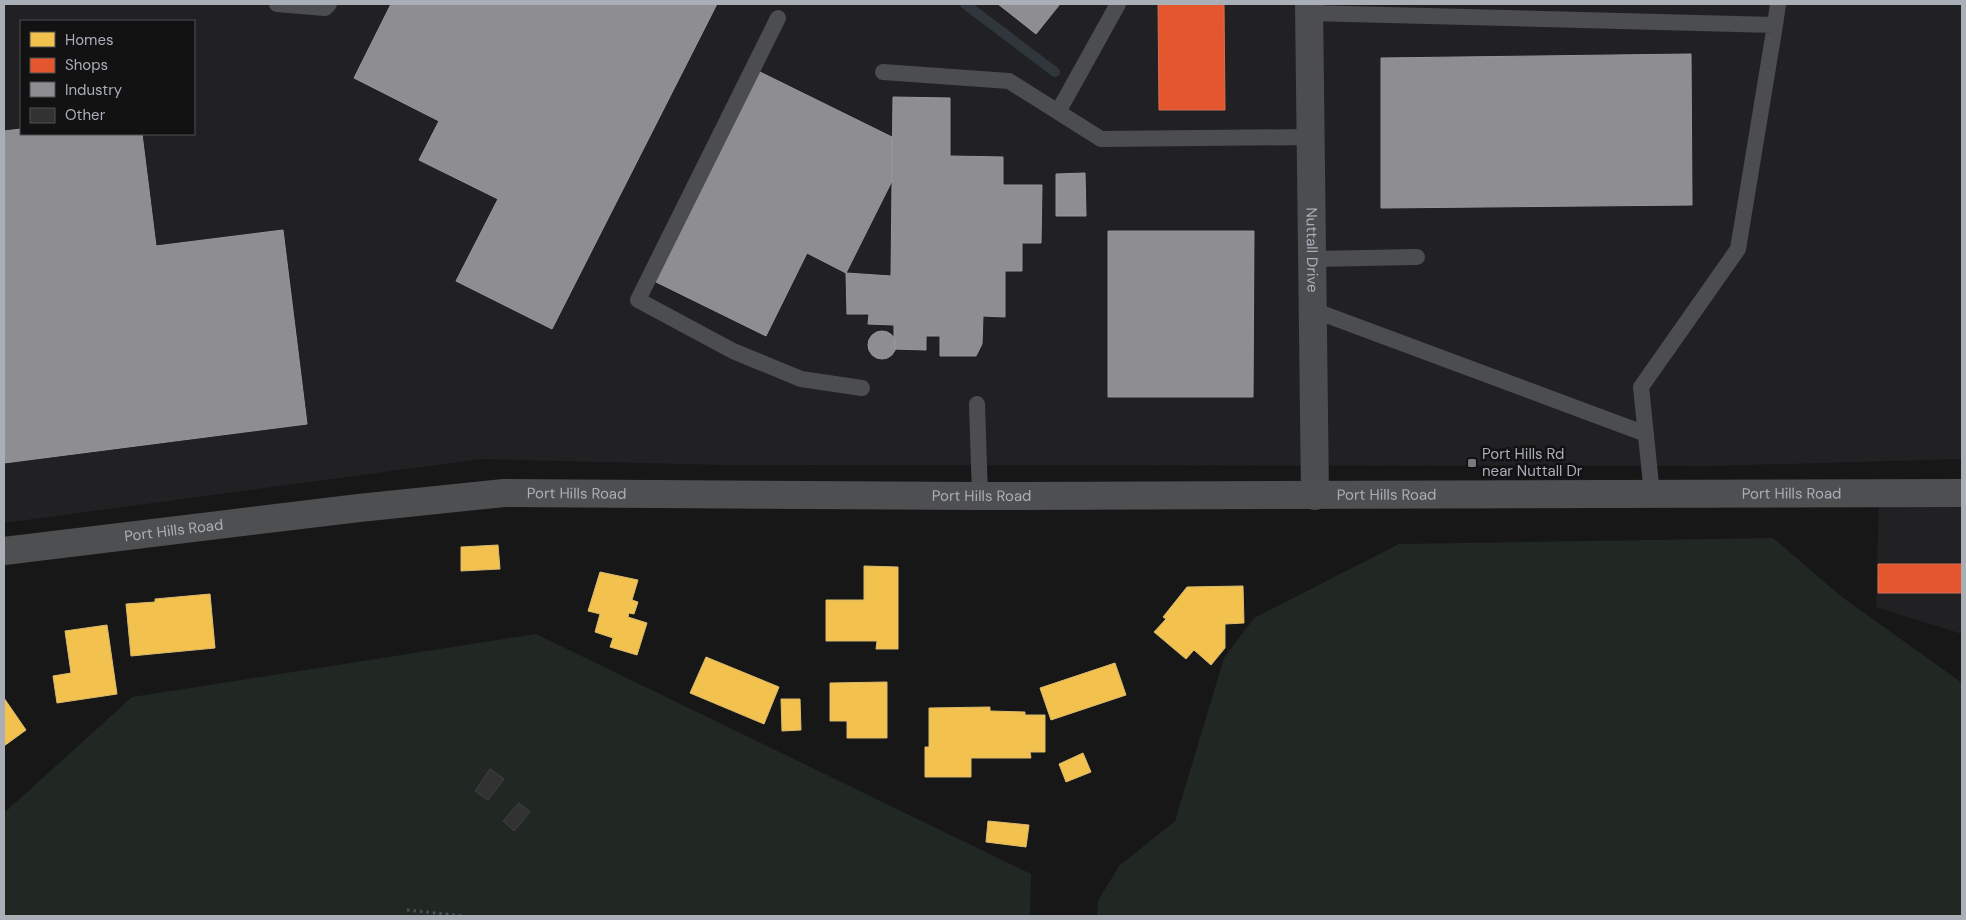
<svg xmlns="http://www.w3.org/2000/svg" width="1966" height="920" font-family="'DM Sans',sans-serif">
<style>
.built{fill:#212123;fill-rule:evenodd}
.green{fill:#212722}
.homes{fill:#f2c14e;stroke:#dcbb6e}
.shops{fill:#e4572e;stroke:#d37157}
.industry{fill:#8d8d92;stroke:#96979d}
.lines{fill:none;stroke-linecap:round;stroke-linejoin:round}
.stream{stroke:#2f363c;stroke-width:10}
.building{fill:#323233;stroke:#404144}
.path{stroke:#4d4f51;stroke-width:3;stroke-dasharray:2.5 4;stroke-linecap:butt}
.lane{stroke:#4c4d50;stroke-width:16}
.street{stroke:#4c4d50;stroke-width:28}
.highway{stroke:#4e4f51;stroke-width:28}
.poi-dot{fill:#77797f;stroke:#121213;stroke-width:2}
.labels{text-anchor:middle;stroke-width:5;stroke-linejoin:round;paint-order:stroke}
.street-label{font-size:15px;fill:#aaaeb7;stroke:#121213}
.poi-label{font-size:15px;fill:#aaaeb7;stroke:#121213;text-anchor:start}
</style>
<rect width="100%" height="100%" fill="#171718"/>
<path class="built" d="M4,4H1962V459L1711,466L724,465L481,459L4,523ZM21,21H194V134H21Z
M1879,494H1962V634L1876,607Z"/>
<path class="green" d="M1773,538L1842,597L1962,683V916H1097L1098,901L1119,866L1175,821L1224,658L1254,618L1399,544Z
M536,634L1031,874L1030,916H4V813L132,697Z"/>
<path class="homes" d="M498,545L500,569L461,571V547Z
M864,566L898,567V649H876L877,641H826V600H864Z
M600,572L638,580L632,600L638,602L634,614L629,613L628,617L647,623L637,655L610,647L613,638L595,632L600,614L588,611Z
M1243,586L1244,623L1225,624V648L1211,665L1194,650L1186,659L1154,632L1166,619L1163,617L1187,587Z
M210,594L215,648L131,656L126,604L155,602V599Z
M107,625L117,694L57,703L53,676L71,673L65,631Z
M706,657L779,687L764,724L690,693Z
M1115,663L1126,695L1051,720L1040,688Z
M887,682V738H847V721H830V683Z
M4,698L26,730L4,746Z
M781,699H800L801,730L782,731Z
M990,707V711L1025,712V715H1045V752H1030L1031,758H971V777H925V747H929V708Z
M1083,753L1091,772L1066,782L1059,764Z
M988,821L1029,825L1026,847L986,842Z"/>
<path class="shops" d="M1158,4H1224L1225,110H1159Z
M1878,564H1962V593H1878Z"/>
<path class="industry" d="M391,4H717L552,329L456,281L498,199L419,160L439,121L354,78Z
M998,4H1060L1036,34Z
M1691,54L1692,205L1381,208V58Z
M760,72L892,137V181L846,273L807,253L766,336L656,282Z
M893,97L950,98V156L1003,157V185H1042L1041,243H1022V271H1005V317L983,316L982,344L976,356H940V336H926V350L894,349V325L868,324L869,314H847L846,273L891,276Z
M21,129V134H142L156,246L283,230L307,424L4,463V131Z
M1085,173L1086,216H1056V174Z
M1108,231H1254L1253,397H1108Z
M868 345a14 14 0 1 1 28 0a14 14 0 1 1-28 0Z"/>
<g class="lines">
<path class="stream" d="M965,4L1055,72"/>
</g>
<path class="building" d="M490,769L504,779L488,800L475,791Z
M519,803L530,812L514,831L503,821Z"/>
<g class="lines">
<path class="path" d="M407,910L464,916"/>
<path class="lane" d="M277,4L325,8L329,4
M1309,13L1775,25L1738,249L1641,387L1652,494
M778,18L638,300L733,351L801,379L862,388
M1775,25L1778,4
M883,72L1009,81L1101,139L1311,137
M1058,112L1118,4
M1312,259L1417,257
M1313,310L1646,434
M977,404L980,496"/>
<path class="street" id="s1" d="M1309,4L1315,496"/>
<path class="highway" id="s2" d="M4,551L359,508L504,493L980,496L1962,493"/>
</g>
<rect class="poi-dot" x="1467" y="458" width="10" height="10" rx="2.5"/>
<g class="labels">
<g class="street-label">
<text dy="5" stroke="none"><textPath href="#s1" startOffset="246">Nuttall Drive</textPath></text>
<text dy="5" stroke="none"><textPath href="#s2" startOffset="576">Port Hills Road</textPath></text>
<text dy="5" stroke="none"><textPath href="#s2" startOffset="1791">Port Hills Road</textPath></text>
<text dy="5" stroke="none"><textPath href="#s2" startOffset="1386">Port Hills Road</textPath></text>
<text dy="5" stroke="none"><textPath href="#s2" startOffset="981">Port Hills Road</textPath></text>
<text dy="5" stroke="none"><textPath href="#s2" startOffset="171">Port Hills Road</textPath></text>
</g>
<g class="poi-label">
<text x="1482" y="459">Port Hills Rd<tspan x="1482" dy="17">near Nuttall Dr</tspan></text>
</g>
</g>
<rect width="1966" height="920" fill="none" stroke="#aaaeb7" stroke-width="10"/>
<rect x="20" y="20" width="175" height="115" fill="#121213" stroke="#4f5055"/>
<rect x="30" y="32" width="25" height="15" fill="#f2c14e" stroke="#4f5055"/>
<text x="65" y="45" font-size="15" fill="#aaaeb7">Homes</text>
<rect x="30" y="58" width="25" height="15" fill="#e4572e" stroke="#4f5055"/>
<text x="65" y="70" font-size="15" fill="#aaaeb7">Shops</text>
<rect x="30" y="82" width="25" height="15" fill="#8d8d92" stroke="#4f5055"/>
<text x="65" y="95" font-size="15" fill="#aaaeb7">Industry</text>
<rect x="30" y="108" width="25" height="15" fill="#323233" stroke="#4f5055"/>
<text x="65" y="120" font-size="15" fill="#aaaeb7">Other</text>
</svg>
